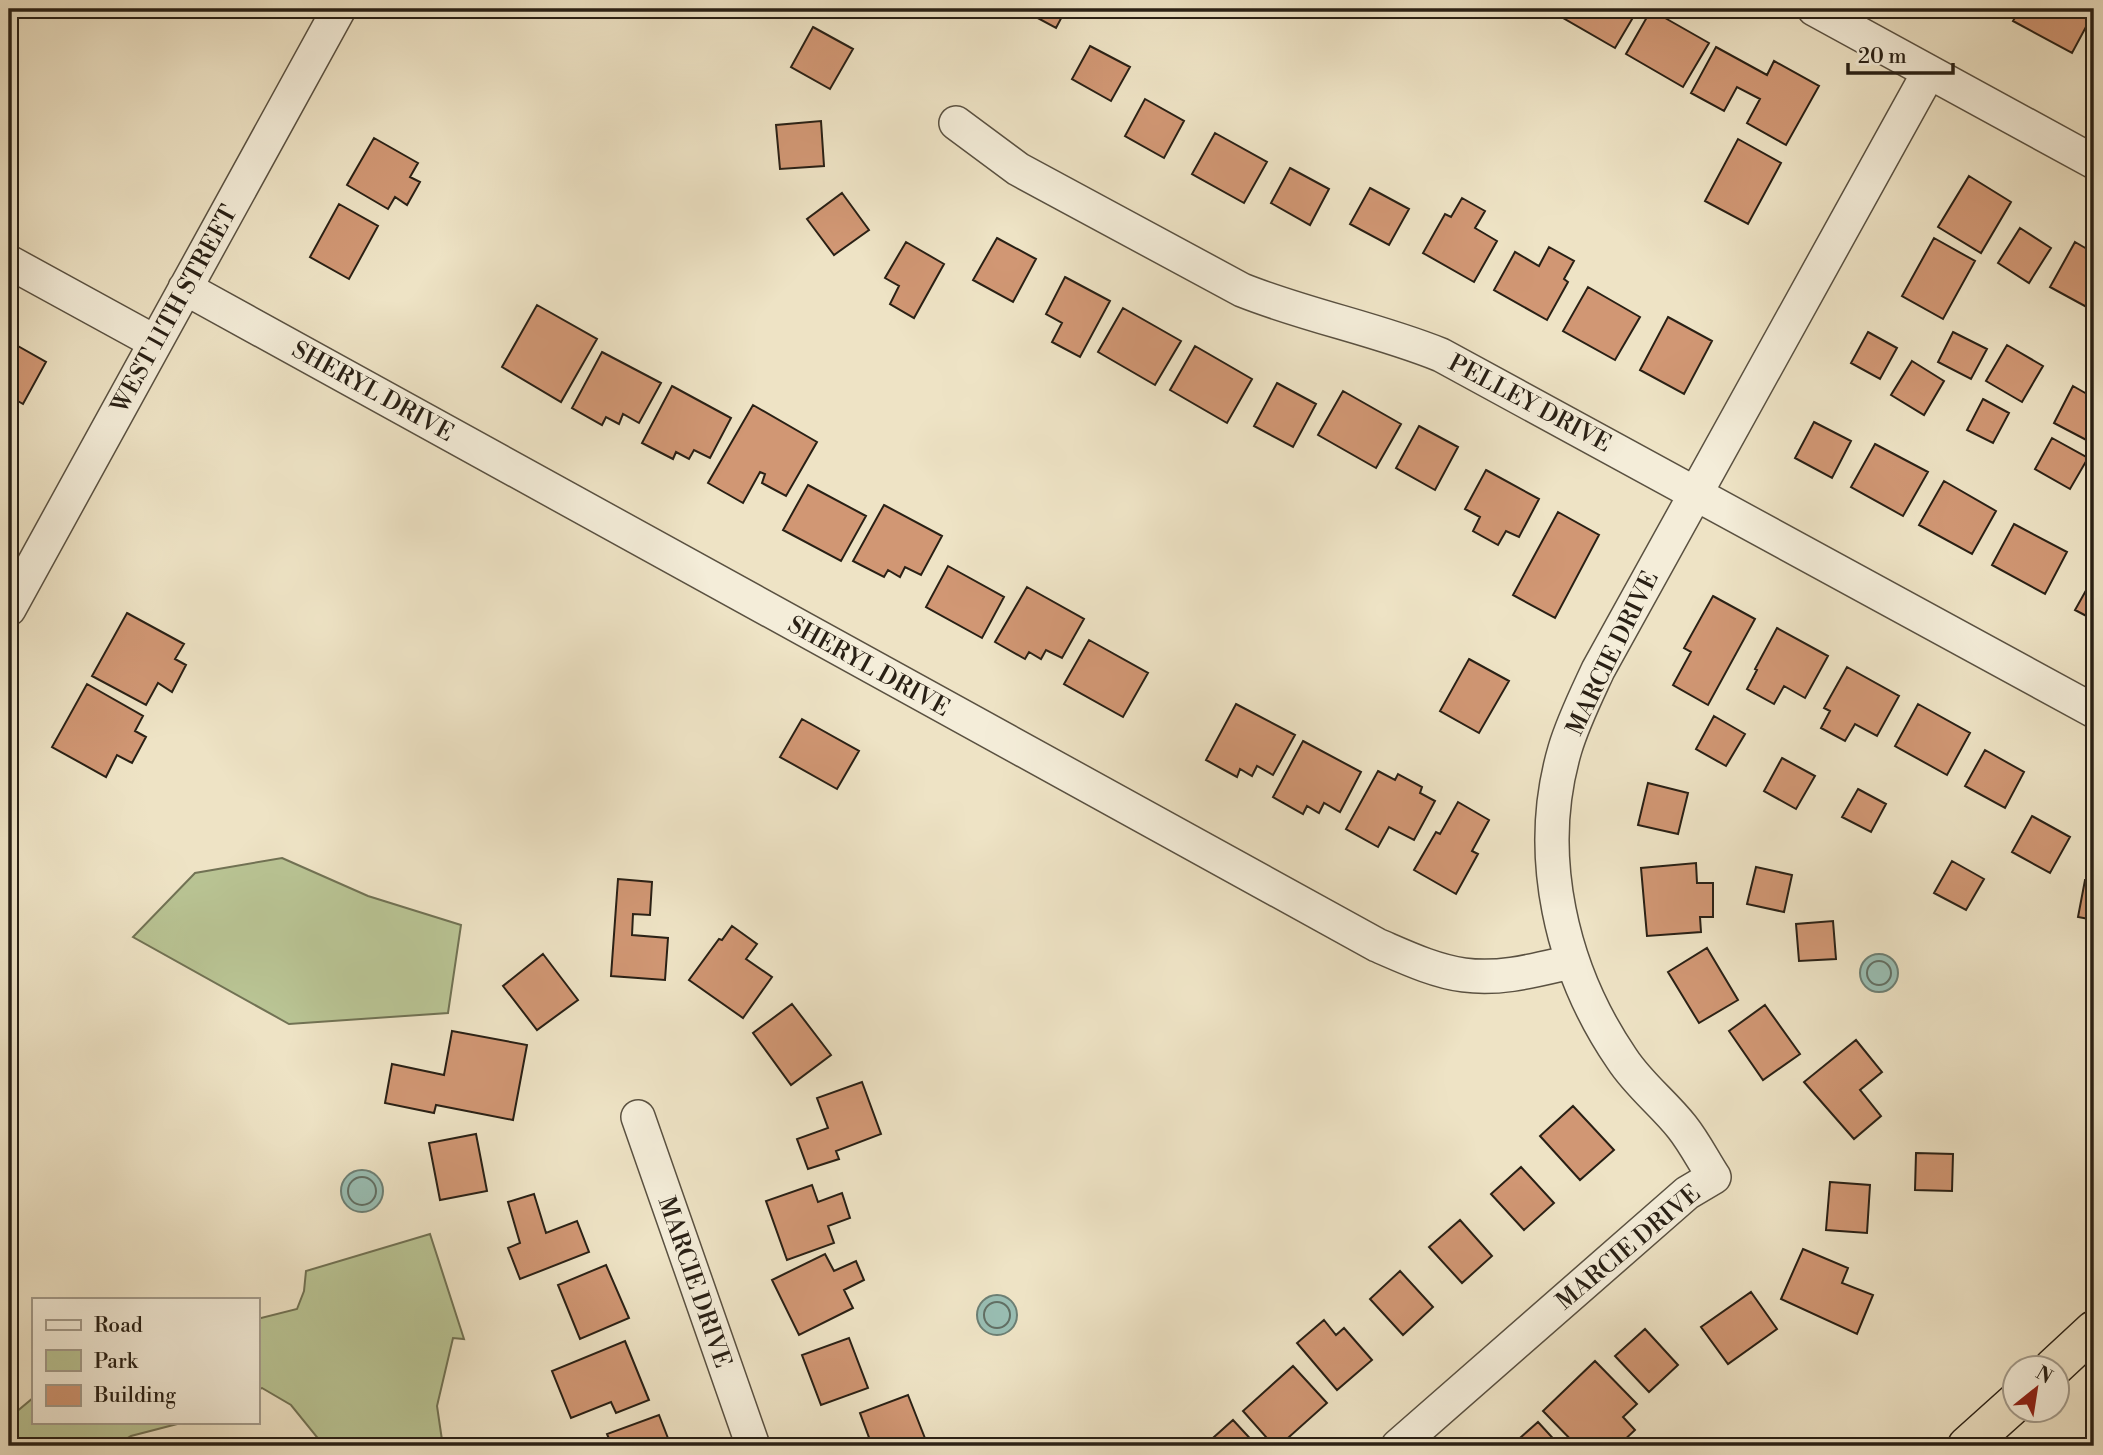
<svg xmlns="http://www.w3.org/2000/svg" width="2103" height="1455" font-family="'Libre Bodoni',serif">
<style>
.green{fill:#b9c494;stroke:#717254;stroke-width:2}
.water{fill:#99beb3;stroke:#6c7f74;stroke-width:2}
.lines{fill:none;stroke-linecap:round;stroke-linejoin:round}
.shore{stroke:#616f64;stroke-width:2}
.building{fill:#d19774;stroke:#292015;stroke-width:2}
.minor-casing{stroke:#5a5141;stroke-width:36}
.motorway-casing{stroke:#292015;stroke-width:41}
.minor{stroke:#f4edd9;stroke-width:33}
.motorway{stroke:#eee3c5;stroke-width:38}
.labels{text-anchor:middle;stroke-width:6;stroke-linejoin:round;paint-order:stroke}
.street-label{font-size:24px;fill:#292015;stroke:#f4edd9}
</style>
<rect width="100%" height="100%" fill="#eee3c5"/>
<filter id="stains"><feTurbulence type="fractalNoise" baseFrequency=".00286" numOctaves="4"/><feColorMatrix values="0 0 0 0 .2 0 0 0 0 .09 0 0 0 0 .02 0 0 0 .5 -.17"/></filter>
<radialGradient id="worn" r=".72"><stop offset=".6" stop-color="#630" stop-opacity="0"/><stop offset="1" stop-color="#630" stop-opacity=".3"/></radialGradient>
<path class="green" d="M282,858L368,896L461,925L448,1013L289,1024L133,937L195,873Z
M430,1234L464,1339L453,1338L437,1406L442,1440L437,1446H321V1442L291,1405L262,1388L257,1390V1319L297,1309L304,1291L306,1271Z
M33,1398V1422H185L131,1436L115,1446H9V1418Z"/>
<path class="water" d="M1860 973a19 19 0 1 1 38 0a19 19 0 1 1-38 0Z
M341 1191a21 21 0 1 1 42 0a21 21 0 1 1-42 0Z
M977 1315a20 20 0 1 1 40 0a20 20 0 1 1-40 0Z"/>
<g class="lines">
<path class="shore" d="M1867 973a12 12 0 1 1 24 0a12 12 0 1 1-24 0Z
M348 1191a14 14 0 1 1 28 0a14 14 0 1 1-28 0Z
M984 1315a13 13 0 1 1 26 0a13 13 0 1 1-26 0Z"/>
</g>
<path class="building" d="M1021,9H1066L1056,28Z
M1561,9H1638L1615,48L1558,15Z
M2020,9H2094V12L2072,53L2013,21Z
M1651,10L1709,43L1683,87L1626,54Z
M813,27L853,49L830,89L791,67Z
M1090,46L1130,67L1111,101L1072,79Z
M1716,47L1767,75L1774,61L1819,86L1786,145L1747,123L1760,99L1737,87L1724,111L1691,93Z
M1145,99L1184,121L1164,158L1125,136Z
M821,121L824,166L780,169L776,125Z
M1215,133L1267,162L1244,203L1192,174Z
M374,138L418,163L410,177L420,182L407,205L395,197L388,209L347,185Z
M1738,139L1781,163L1748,224L1705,201Z
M1290,168L1329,189L1310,225L1271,203Z
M1969,176L2011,202L1981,253L1938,227Z
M1370,188L1409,209L1389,245L1350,224Z
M842,193L869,230L834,255L807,219Z
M1462,198L1485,211L1475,228L1497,241L1474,282L1423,253L1445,214L1451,217Z
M339,204L378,226L349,279L310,257Z
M2020,228L2051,248L2029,283L1998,263Z
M997,238L1036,259L1013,302L973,280Z
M1934,238L1975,261L1943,319L1902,296Z
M906,242L944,264L914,318L890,304L899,286L885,278Z
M2075,242L2094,253V311L2050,287Z
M1549,247L1574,261L1564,279L1568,282L1547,320L1494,290L1515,252L1539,266Z
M1065,277L1110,301L1080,357L1052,342L1062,323L1046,314Z
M1588,287L1640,317L1615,360L1563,331Z
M537,305L597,339L561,402L502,367Z
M1123,308L1181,341L1155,385L1098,352Z
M1668,317L1712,341L1684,394L1640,370Z
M1868,332L1897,348L1880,379L1851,363Z
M1953,332L1987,349L1971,379L1938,362Z
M9,341L46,362L23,404L9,396Z
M2007,345L2043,366L2022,402L1986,381Z
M1195,346L1252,379L1227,423L1170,390Z
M602,352L661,383L639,423L623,414L619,424L606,417L602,425L572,408Z
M1912,361L1944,381L1924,415L1891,395Z
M1277,383L1316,404L1293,447L1254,426Z
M672,386L731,418L710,458L694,450L689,459L676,452L673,459L642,443Z
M2073,386L2094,398V444L2054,423Z
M1343,391L1401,424L1376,468L1318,435Z
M1983,399L2009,413L1993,443L1967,430Z
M753,405L817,442L786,496L762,483L765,474L760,472L743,503L708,483Z
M1814,422L1851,441L1832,478L1795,458Z
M1419,426L1458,447L1435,490L1396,468Z
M2052,438L2088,458L2070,489L2035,469Z
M1875,444L1928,472L1903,516L1851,487Z
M1486,470L1539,499L1519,537L1506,531L1498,545L1473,531L1480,517L1465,509Z
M1944,481L1996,511L1972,554L1919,525Z
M808,485L866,516L841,561L783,530Z
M884,505L942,536L921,575L905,567L900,577L888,570L884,577L853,561Z
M1558,512L1599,535L1555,618L1513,595Z
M2014,524L2067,552L2045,594L1992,565Z
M948,566L1004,597L982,638L926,607Z
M2094,576V620L2075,610Z
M1027,587L1084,619L1062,658L1046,650L1041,659L1029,652L1025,659L995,642Z
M1713,596L1755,619L1708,705L1673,685L1691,652L1684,648Z
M127,613L184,644L175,659L186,665L172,692L158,683L146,705L92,676Z
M1777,628L1828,656L1805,698L1784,686L1774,704L1747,689L1757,670L1755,669Z
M1089,640L1148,673L1123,717L1064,684Z
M1469,659L1509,681L1479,733L1440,711Z
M1847,667L1899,696L1877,736L1855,724L1845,741L1821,728L1830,711L1824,708Z
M87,684L143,716L135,731L146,737L132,763L117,755L106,777L52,747Z
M1236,704L1295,735L1273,775L1257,766L1252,776L1240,769L1237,777L1206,760Z
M1918,704L1970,733L1947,775L1895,746Z
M1714,716L1745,734L1726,766L1696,749Z
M802,719L859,751L837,789L780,757Z
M1303,741L1361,772L1340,812L1324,803L1319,813L1307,806L1303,814L1273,797Z
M1985,750L2024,772L2005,808L1965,786Z
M1782,758L1815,776L1796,809L1764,791Z
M1378,771L1395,780L1398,774L1422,787L1420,793L1435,801L1414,840L1389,827L1378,847L1346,829Z
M1648,783L1688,793L1678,834L1638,825Z
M1858,789L1886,804L1871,832L1842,817Z
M1458,802L1489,820L1472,851L1478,854L1456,894L1414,870L1436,832L1440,834Z
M2032,816L2070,837L2050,873L2012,852Z
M1952,861L1984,879L1966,910L1934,893Z
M1696,863L1697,883H1713V917H1700L1701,932L1647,936L1641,868Z
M1756,867L1792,875L1784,912L1747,904Z
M618,879L652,882L650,915L633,914L632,935L668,938L665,980L611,976Z
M2085,880L2094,881V920L2078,917Z
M1833,921L1836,959L1799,961L1796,924Z
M732,926L757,944L746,959L772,977L743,1018L689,980L719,939L722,940Z
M1707,948L1738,1000L1699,1023L1668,972Z
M543,954L578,1000L537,1030L503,986Z
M792,1004L831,1055L791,1085L753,1033Z
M1765,1005L1800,1054L1763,1080L1729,1031Z
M452,1031L527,1045L513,1120L436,1105L434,1113L385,1103L392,1064L444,1075Z
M1856,1040L1882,1072L1860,1090L1881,1116L1854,1139L1804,1082Z
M862,1082L881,1134L836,1151L839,1159L808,1169L797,1139L828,1128L817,1098Z
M1573,1106L1614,1150L1580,1180L1540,1136Z
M476,1134L487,1191L440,1200L429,1143Z
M1916,1153L1953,1154L1952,1191L1915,1190Z
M1521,1167L1554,1203L1524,1230L1491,1194Z
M1830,1182L1870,1185L1867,1233L1826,1230Z
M812,1185L818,1202L842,1193L850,1218L828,1226L834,1243L787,1260L766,1201Z
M534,1194L546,1233L577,1221L589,1252L520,1279L508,1248L520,1243L508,1202Z
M1460,1220L1492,1256L1462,1283L1429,1247Z
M1803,1249L1848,1268L1842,1283L1873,1295L1857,1334L1781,1299Z
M825,1254L834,1271L856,1261L864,1280L844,1290L853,1308L799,1335L772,1280Z
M606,1265L629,1318L580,1339L558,1285Z
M1400,1271L1433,1307L1403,1335L1370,1299Z
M1751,1292L1777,1329L1728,1364L1701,1327Z
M1324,1320L1336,1335L1344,1328L1372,1360L1337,1390L1297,1343Z
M1645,1329L1678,1365L1649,1392L1615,1356Z
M849,1338L868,1388L821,1405L802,1355Z
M625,1341L649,1400L616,1413L611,1402L571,1418L552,1371Z
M1595,1361L1637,1404L1623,1417L1635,1430L1618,1446H1577L1543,1411Z
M1293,1366L1327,1403L1279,1446H1274L1243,1411Z
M908,1395L928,1446H862L871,1443L860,1413Z
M659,1415L671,1446H612L607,1434Z
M1233,1420L1257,1446H1204Z
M1538,1422L1560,1446H1511Z"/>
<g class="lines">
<g class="minor-casing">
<path id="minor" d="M1814,9L2094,162
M956,123L1018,169L1242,290C1307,316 1377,329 1441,355L2094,711
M9,262L155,342
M185,288L1377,945C1405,957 1434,971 1464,975C1501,980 1536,970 1571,962
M9,609L339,9
M638,1117L753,1446
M1398,1446L1687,1193L1714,1177C1703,1160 1694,1142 1682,1127C1663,1103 1639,1085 1622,1059C1561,970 1534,854 1565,749C1573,722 1586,696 1598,670L1929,72"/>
</g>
<g class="motorway-casing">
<path id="motorway" d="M2053,1368L2094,1330
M1967,1446L2016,1402"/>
</g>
<use href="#minor" class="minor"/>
<use href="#motorway" class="motorway"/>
</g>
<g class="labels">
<g class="street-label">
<text transform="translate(174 309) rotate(-61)" y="8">WEST 11TH STREET</text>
<text transform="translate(373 391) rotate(29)" y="8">SHERYL DRIVE</text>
<text transform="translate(1530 403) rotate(28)" y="8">PELLEY DRIVE</text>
<text transform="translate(1612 653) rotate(-64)" y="8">MARCIE DRIVE</text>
<text transform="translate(869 666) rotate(29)" y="8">SHERYL DRIVE</text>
<text transform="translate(1628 1247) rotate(-40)" y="8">MARCIE DRIVE</text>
<text transform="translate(695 1282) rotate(71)" y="8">MARCIE DRIVE</text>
</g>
</g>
<rect width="2103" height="1455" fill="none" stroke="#eee3c5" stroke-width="35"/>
<rect x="10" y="10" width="2082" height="1434" fill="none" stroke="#292015" stroke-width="3.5"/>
<rect x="18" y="18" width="2068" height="1420" fill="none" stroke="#292015" stroke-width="2"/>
<rect x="32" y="1298" width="228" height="126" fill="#f4edd9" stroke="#a39b8b" stroke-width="2"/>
<rect x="46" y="1320" width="35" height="10" fill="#f4edd9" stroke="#a39b8b" stroke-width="2"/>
<text x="94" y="1332" font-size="21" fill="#292015">Road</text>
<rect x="46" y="1350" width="35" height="21" fill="#b9c494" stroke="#a39b8b" stroke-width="2"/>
<text x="94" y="1368" font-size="21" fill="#292015">Park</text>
<rect x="46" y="1385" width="35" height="21" fill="#d19774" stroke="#a39b8b" stroke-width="2"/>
<text x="94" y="1402" font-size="21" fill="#292015">Building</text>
<g transform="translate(2036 1389) rotate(30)"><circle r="33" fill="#f4edd9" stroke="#a39b8b" stroke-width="2"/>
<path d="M0-5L12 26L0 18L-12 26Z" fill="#8f2418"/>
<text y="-10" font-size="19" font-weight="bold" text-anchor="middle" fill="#292015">N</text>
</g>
<path d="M1848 63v10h105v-10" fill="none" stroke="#292015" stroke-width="3.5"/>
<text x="1858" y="63" font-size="21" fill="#292015" stroke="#f4edd9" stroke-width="5" paint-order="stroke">20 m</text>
<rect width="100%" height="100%" filter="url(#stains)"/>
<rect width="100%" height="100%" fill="url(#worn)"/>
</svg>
